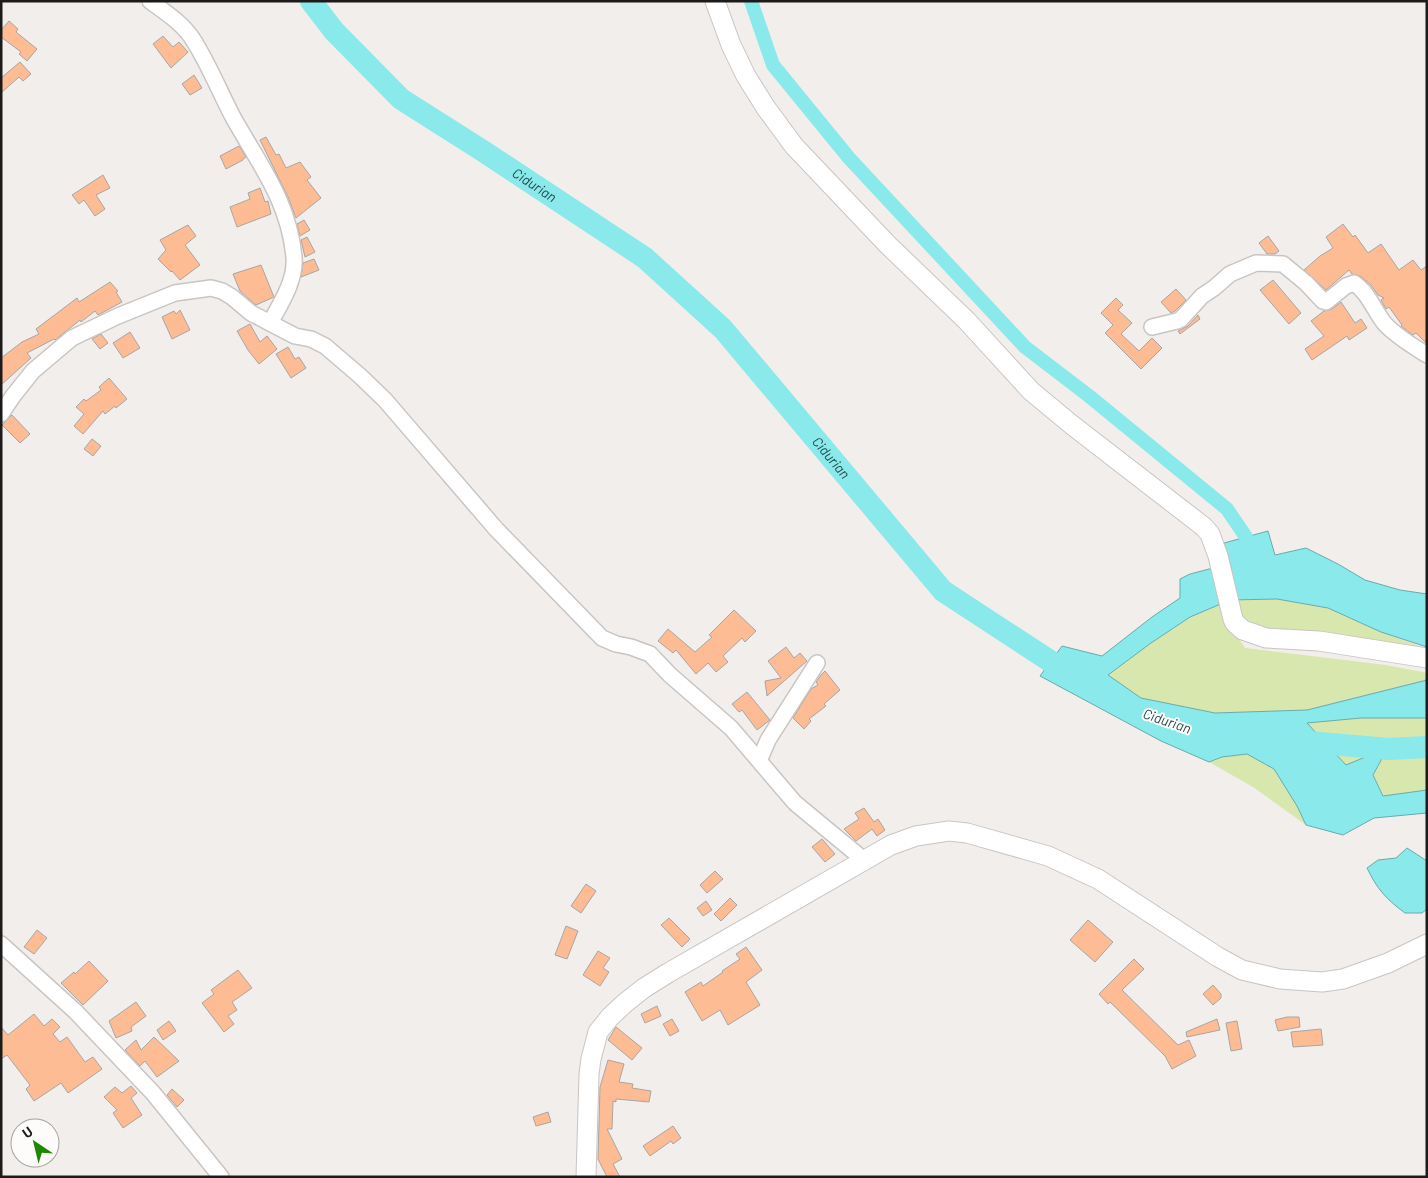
<svg xmlns="http://www.w3.org/2000/svg" width="1428" height="1178" font-family="Barlow,sans-serif">
<style>
.green{fill:#d8e7ad}
.water{fill:#89e9eb;stroke:#68abac}
.lines{fill:none;stroke-linecap:round;stroke-linejoin:round}
.canal{stroke:#89e9eb;stroke-width:14}
.river{stroke:#89e9eb;stroke-width:22}
.building{fill:#fdbc94;stroke:#a9a5a3}
.minor-casing{stroke:#c9c5c2;stroke-width:18}
.tertiary-casing{stroke:#c9c5c2;stroke-width:21}
.minor{stroke:#fff;stroke-width:15}
.tertiary{stroke:#fff;stroke-width:19}
.labels{text-anchor:middle;stroke-width:4;stroke-linejoin:round;paint-order:stroke}
.water-label{font-size:14px;font-style:italic;fill:#204c4d;stroke:#fefcfa}
</style>
<rect width="100%" height="100%" fill="#f2eeec"/>
<path class="green" d="M1277,599L1328,608L1381,632L1420,646L1347,636L1272,631L1237,618L1230,600Z
M1223,603L1225,618L1245,648L1386,665L1427,673V680L1307,710L1215,713L1141,698L1108,675L1151,643L1190,617Z
M1361,718H1427V790L1384,796L1373,775L1385,754L1375,753L1346,765L1306,723Z
M1247,754L1274,769L1297,806L1306,825L1253,787L1209,762L1222,757Z"/>
<path class="water" d="M1268,531L1275,555L1306,548L1338,564L1365,580L1400,590L1427,594V647L1381,632L1328,608L1277,599L1230,600L1224,570L1231,567L1224,543Z
M1213,568L1223,603L1190,617L1151,643L1108,675L1141,698L1215,713L1307,710L1427,680V718H1361L1307,723L1346,765L1375,753H1385L1373,775L1383,796L1427,790V813L1374,818L1343,835L1306,825L1297,806L1274,769L1247,754L1222,757L1209,762L1161,741L1040,676L1062,646L1102,656L1152,617L1180,598V579L1190,574Z
M1407,848L1427,861V909L1422,913H1405C1386,899 1377,889 1367,868L1378,860L1396,858Z"/>
<g class="lines">
<path class="canal" d="M751,1L773,65L849,158L1025,347L1089,396L1227,509L1246,537L1250,555"/>
<g class="river">
<path id="s1" d="M311,1L334,31L401,99L483,151L645,258L723,329L943,591L1076,678"/>
<path d="M1296,741L1389,749L1427,747"/>
</g>
</g>
<path class="building" d="M9,21L18,29L16,32L37,49L27,61L19,54L21,52L1,37V30Z
M163,36L173,47L179,42L188,52L171,68L153,44Z
M20,62L31,74L23,81L19,77L1,93V78Z
M194,75L202,88L190,95L182,84Z
M266,137L276,155L279,154L286,168L300,162L311,177L307,180L321,198L296,218L288,197L260,140Z
M239,146L246,157L243,159V160L226,169L220,156Z
M103,175L110,188L96,195L105,209L95,216L84,200L79,204L72,195Z
M260,188L265,202L268,201L271,214L237,227L230,207L250,199L248,193Z
M304,220L310,230L300,236L297,224Z
M1343,224L1353,237L1355,235L1368,253L1381,244L1399,270L1413,260L1421,270L1427,266V344L1416,333L1413,335L1401,326L1402,325L1389,307L1386,309L1381,300L1384,298L1378,295L1371,285L1360,276L1352,274L1349,270L1326,290L1304,270L1320,256L1333,248L1326,237Z
M188,225L196,236L185,245L200,265L180,280L172,271L171,272L158,259L166,250L160,240Z
M1268,236L1279,251L1275,254H1267L1259,243Z
M307,237L315,252L305,257L301,240Z
M314,259L319,270L301,277L303,263Z
M261,265L274,297L256,305L240,291L233,274Z
M1273,280L1301,313L1289,324L1260,290Z
M110,282L118,291L116,292L122,302L98,315L95,311L81,322L80,320L55,340L54,339L27,353L31,358L1,385V358L22,342L39,334L36,329L77,298L79,302Z
M1176,289L1186,300L1175,311L1171,313L1161,302Z
M1116,298L1123,305L1118,310L1132,323L1121,334L1139,351L1152,338L1162,348L1141,369L1105,333L1113,325L1101,313Z
M1341,302L1355,323L1361,319L1367,328L1349,340L1347,336L1312,360L1305,349L1324,336L1311,321L1324,311L1332,309Z
M180,310L190,330L172,339L162,317L174,311L176,314Z
M1198,315L1200,319L1180,334L1178,331L1188,326Z
M250,324L260,342L267,336L277,349L259,364L248,350L237,331Z
M130,332L140,348L123,358L113,343Z
M101,334L108,343L100,349L92,339Z
M288,347L295,359L299,357L306,368L291,378L276,354Z
M109,378L127,399L116,408L115,406L105,414L103,411L83,434L74,426L84,414L76,407L84,399L86,401L101,390L99,387Z
M12,415L30,434L20,443L2,425Z
M92,439L101,446L93,456L84,449Z
M734,610L756,631L745,642L742,638L723,656L728,662L716,672L708,663L696,674L676,650L673,653L658,641L668,629L695,652L712,637L709,635Z
M786,647L794,658L800,653L807,661L767,696L765,681L781,678L768,661Z
M825,671L840,690L824,704L826,706L809,719L811,721L804,729L793,718L811,689L818,685L816,682L821,675Z
M747,692L770,720L757,730L742,710L739,712L732,704Z
M864,808L874,822L878,819L885,830L877,836L872,829L856,841L844,829L859,819L855,813Z
M822,839L835,854L825,862L812,847Z
M715,871L723,879L707,893L700,885Z
M586,884L596,891L581,913L571,906Z
M730,898L737,905L721,921L714,914Z
M706,901L712,910L703,916L697,908Z
M669,918L690,939L682,947L661,925Z
M1088,920L1113,942L1095,962L1070,940Z
M566,926L578,931L567,959L555,955Z
M37,930L47,938L34,954L24,947Z
M746,947L762,970L746,982L760,1005L728,1025L720,1010L702,1021L685,992L701,982L703,986L723,972L722,971L740,959L736,954Z
M598,951L610,958L603,968L609,972L600,986L583,975Z
M1134,959L1144,969L1122,990L1178,1045L1189,1040L1196,1056L1172,1069L1165,1056L1110,1002L1108,1004L1099,994Z
M89,961L108,981L83,1005L61,983L74,972L75,974Z
M238,970L252,988L232,1002L237,1010L228,1016L234,1024L224,1032L202,1003L214,994L211,990Z
M1213,985L1221,994V998L1213,1005L1203,994Z
M136,1002L146,1016L131,1027L132,1031L116,1038L109,1021Z
M657,1006L661,1016L645,1023L641,1014Z
M34,1014L44,1026L52,1019L60,1027L53,1034L60,1042L67,1037L85,1062L93,1057L102,1069L68,1093L61,1083L34,1101L26,1089L30,1085L7,1055L1,1059V1027L8,1035Z
M1287,1017H1299L1300,1027L1278,1031L1275,1020Z
M672,1019L679,1031L670,1036L663,1024Z
M1217,1019L1220,1030L1187,1037L1186,1032Z
M169,1021L176,1031L163,1040L157,1030Z
M1237,1021L1242,1049L1231,1051L1226,1023Z
M616,1027L642,1048L632,1060L608,1040Z
M1321,1029L1323,1045L1293,1047L1291,1032Z
M154,1037L179,1061L157,1077L145,1061L140,1066L125,1050L136,1040L141,1050Z
M608,1060L624,1064L619,1082L633,1084L632,1088L651,1091L649,1102L616,1099V1102L613,1101L612,1129H607L622,1159L613,1164L620,1177H607L598,1159L600,1087Z
M131,1086L137,1093L131,1098L142,1115L123,1128L113,1113L117,1110L104,1097L115,1087L122,1093Z
M172,1089L184,1100L177,1107L167,1095Z
M548,1112L551,1122L536,1126L533,1117Z
M673,1126L681,1138L673,1144L671,1141L650,1156L643,1146Z"/>
<g class="lines">
<g class="minor-casing">
<path id="minor" d="M150,1C165,12 182,23 192,38C209,64 220,93 234,119C260,165 289,202 294,257C296,280 281,303 270,323
M1152,327L1177,321L1181,319L1202,296L1214,288L1230,274L1256,263L1283,264L1306,283L1323,301L1326,302L1346,286L1354,283C1369,293 1374,311 1385,324C1397,337 1413,346 1427,355
M1,414L13,396L33,371L72,338L118,316L175,293L211,288L222,291L232,297L251,313L270,323L295,336L311,339L325,346L359,375L385,400L496,529L602,638L616,644L631,647L650,654L670,675L731,728L795,803L864,860
M759,761L768,740L817,663
M1,944L76,1012L153,1093L221,1177"/>
</g>
<g class="tertiary-casing">
<path id="tertiary" d="M715,1L731,45L746,76L766,108L794,146L813,166L888,245L967,321L1031,391L1072,425L1204,527L1210,534L1218,556L1233,619L1235,623L1243,630L1266,638L1319,641L1427,658
M586,1177L589,1074L591,1059L598,1032L610,1017L625,1003L644,988L668,973L891,845L916,836L949,831L967,833L1048,856L1098,879L1218,957L1242,970L1280,979L1322,982L1343,979L1388,963L1427,944"/>
</g>
<use href="#minor" class="minor"/>
<use href="#tertiary" class="tertiary"/>
</g>
<g class="labels">
<g class="water-label">
<text dy="5" stroke="none"><textPath href="#s1" startOffset="292">Cidurian</textPath></text>
<text dy="5" stroke="none"><textPath href="#s1" startOffset="698">Cidurian</textPath></text>
<text transform="translate(1167 721) rotate(19)" y="5">Cidurian</text>
</g>
</g>
<rect width="1428" height="1178" fill="none" stroke="#1c1b1a" stroke-width="5"/>
<g transform="translate(35 1143) rotate(325)"><circle r="24" fill="#fefcfa" stroke="#a4a2a0"/>
<path d="M0-4L9 19L0 12L-9 19Z" fill="#1d8903"/>
<text y="-8" font-size="14" font-weight="bold" text-anchor="middle" fill="#1c1b1a">U</text>
</g>
</svg>
